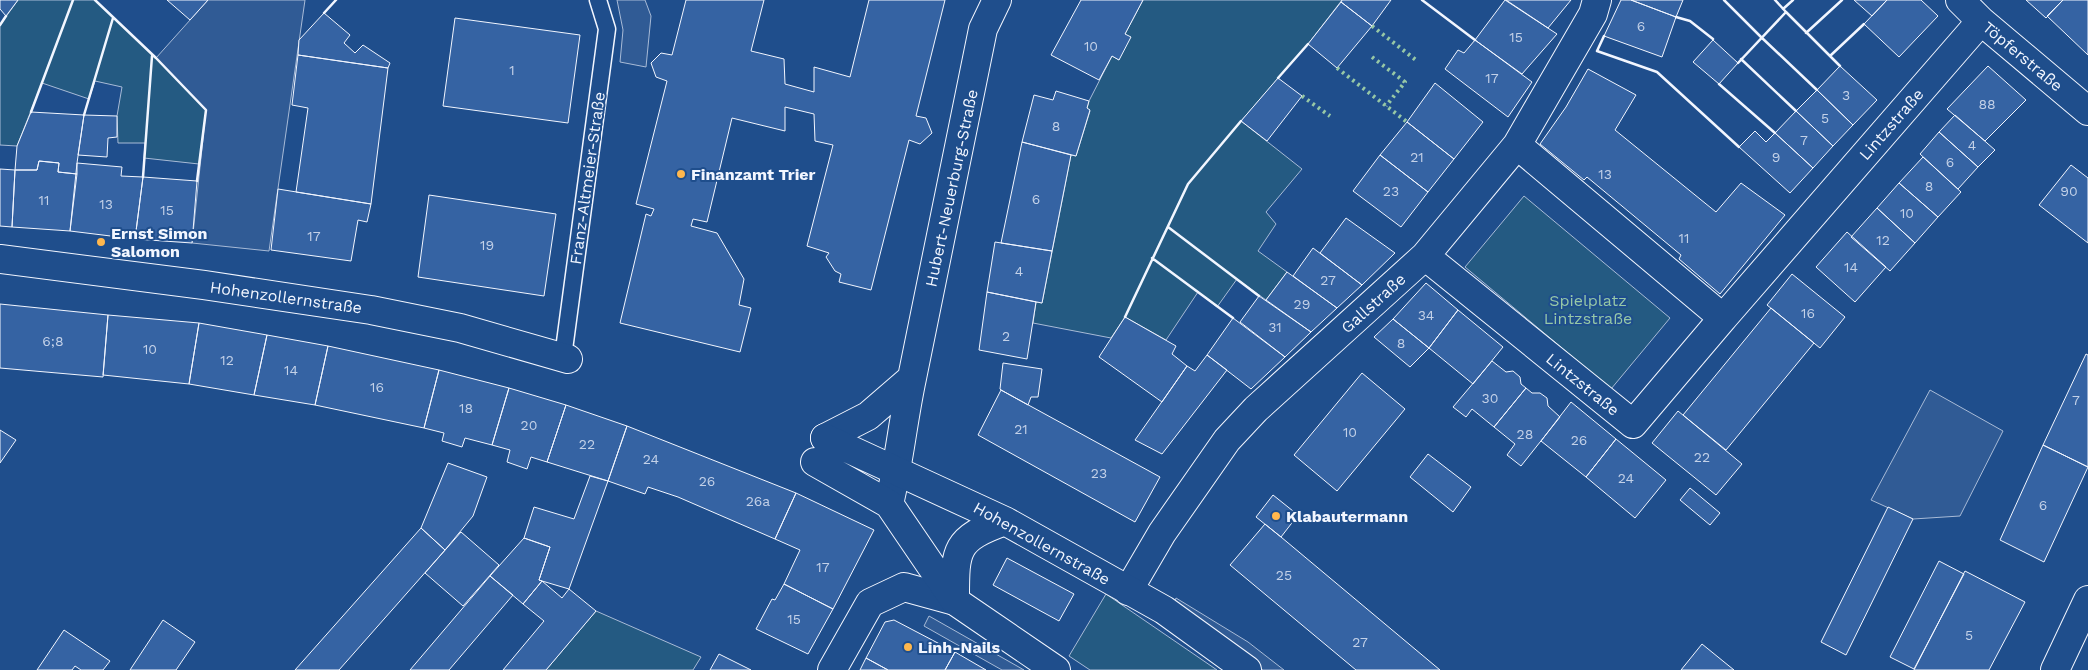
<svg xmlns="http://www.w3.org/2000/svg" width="2088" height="670" font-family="'Work Sans',sans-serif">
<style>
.green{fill:#245a82;stroke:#a8bbd7}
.parking{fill:#305b95;stroke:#a8bbd7}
.building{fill:#3563a3;stroke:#f2f6ff}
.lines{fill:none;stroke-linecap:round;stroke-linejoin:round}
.lane-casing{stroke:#f2f6ff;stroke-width:19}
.street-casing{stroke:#f2f6ff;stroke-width:30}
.secondary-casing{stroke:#f2f6ff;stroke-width:30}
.primary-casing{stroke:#f2f6ff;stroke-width:30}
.lane{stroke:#1f4e8c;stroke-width:16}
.street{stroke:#1f4e8c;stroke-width:28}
.secondary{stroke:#1f4e8c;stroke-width:28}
.primary{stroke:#1f4e8c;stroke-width:28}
.hedge{stroke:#97c8a6;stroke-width:4;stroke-dasharray:2.5 4;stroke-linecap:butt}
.wall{stroke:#f2f6ff;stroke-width:2.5}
.poi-dot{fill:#ffb74d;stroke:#1f4e8c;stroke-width:2}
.labels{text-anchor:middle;stroke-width:4;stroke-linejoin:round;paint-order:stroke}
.number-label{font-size:14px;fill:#c3d1e8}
.street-label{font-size:16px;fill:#f2f6ff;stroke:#1f4e8c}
.poi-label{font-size:16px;font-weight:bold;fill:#f2f6ff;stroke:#1f4e8c;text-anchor:start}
.park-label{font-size:16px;fill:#97c8a6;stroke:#1f4e8c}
</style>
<rect width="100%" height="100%" fill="#1f4e8c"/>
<path class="green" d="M18,0H95L156,58L206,110L199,164L144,158L145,143H118L117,116L122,87L95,81L89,99L42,83L17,146L0,145V25Z
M1143,0H1342L1308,44L1241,121L1302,169L1266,212L1276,224L1258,251L1287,272L1266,300L1237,279L1217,307L1198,292L1166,340L1125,317L1111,338L1033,323L1036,302L1042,303L1071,155L1076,156L1090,111L1087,108L1089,101L1112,56L1119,60L1125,34Z
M1524,196L1670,318L1611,389L1465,267Z
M1106,594L1217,670H1090L1069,656Z
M596,611L701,657L693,670H546Z"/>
<path class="parking" d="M208,0H305L269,251L192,243L206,110L156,58Z
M617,0H645L651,16L646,67L620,62L623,30Z
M1930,390L2003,431L1960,516L1913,519L1871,500Z
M1176,598L1248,642L1284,670H1263L1172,608Z
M929,616L1024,670H1002L924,626Z"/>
<path class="building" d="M0,0H18L6,16L0,9Z
M167,0H208L190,20Z
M686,0H764L751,51L784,59L785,84L814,92V67L850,77L869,0H945L916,116L926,118L932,133L920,144L909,140L871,290L839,282L841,274L835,271L826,257L829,253L807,246L833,145L815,141L814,114L785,107V131L732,118L707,222L693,219L691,226L717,233L744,279L739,305L751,308L740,352L620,323L646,214L651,216L654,209L636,204L667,81L656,77L651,63L661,53L672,55Z
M1081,0H1143L1125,34L1131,37L1119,60L1112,56L1099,80L1051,55Z
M1342,0H1391L1372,26L1341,2Z
M1505,0L1557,34L1522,74L1475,40Z
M1506,0H1571L1548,28Z
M1621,0H1631L1676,17L1662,57L1604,36Z
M1631,0H1683L1676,17Z
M1854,0H1887L1872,16Z
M1887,0H1921L1938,16L1899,57L1864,24Z
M2026,0H2063L2046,18Z
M2063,0H2088V55L2047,16Z
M1341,2L1372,26L1337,68L1308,44Z
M324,13L350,35L344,43L355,53L363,45L390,63L388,68L298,55L299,40Z
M455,18L580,35L568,123L443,106Z
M1475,40L1532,82L1508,117L1445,69L1458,50L1464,53Z
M1713,40L1738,63L1719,84L1693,62Z
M298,55L388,68L371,204L296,192L308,108L292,105Z
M1840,66L1877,100L1853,125L1817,90Z
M1988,66L2026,100L1985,141L1947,109Z
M1588,69L1636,95L1615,130L1716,212L1741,183L1785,215L1720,294L1679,259L1681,255L1587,177L1584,180L1540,144L1566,107Z
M1278,78L1302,96L1267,141L1241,121Z
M1435,83L1483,122L1454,159L1407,122Z
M1817,90L1853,125L1833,146L1796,111Z
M1056,91L1089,101L1087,108L1090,110L1076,156L1022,142L1034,95L1053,100Z
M1796,111L1833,146L1813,168L1775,133Z
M31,112L84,115L77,163V174L58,172L59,163L39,161L37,170H15L17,146Z
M84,115L117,116V137L108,138L107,157L78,155Z
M1955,115L1995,150L1978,167L1939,132Z
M1407,122L1454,159L1428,192L1380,155Z
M1755,131L1766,142L1775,133L1813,168L1790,193L1739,147Z
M1939,132L1978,167L1958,189L1920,154Z
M1022,142L1071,155L1052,251L1001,243Z
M1380,155L1428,192L1401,227L1353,191Z
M1923,157L1961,192L1938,217L1899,183Z
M39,161L59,163L58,172L77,174L70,231L12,227L15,170H37Z
M77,163L122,167L121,176L143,177L135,239L70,231Z
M2071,165L2088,178V243L2039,205Z
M0,169L15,170L12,227L0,226Z
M143,177L197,181L192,243L135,239Z
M1899,183L1938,217L1915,243L1877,208Z
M278,189L371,204L367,222L358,220L351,261L271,250Z
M429,195L556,214L544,296L418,277Z
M1877,208L1915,243L1890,271L1851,237Z
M1346,218L1395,253L1362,285L1320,253Z
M1847,232L1886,267L1855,302L1816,267Z
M995,242L1052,251L1042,303L987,292Z
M1313,248L1362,285L1337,308L1293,276Z
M1287,272L1337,308L1311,332L1266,300Z
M1792,274L1845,317L1820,348L1767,305Z
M1426,283L1458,310L1429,348L1393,319Z
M987,292L1036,302L1027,359L979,350Z
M1259,296L1311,332L1285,357L1240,322Z
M0,304L108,315L103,377L0,368Z
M1771,308L1814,343L1726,450L1683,415Z
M1458,310L1503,347L1473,384L1429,348Z
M108,315L199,323L189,384L103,375Z
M1125,317L1176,346L1172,354L1187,366L1162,402L1099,357Z
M1233,318L1285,357L1251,389L1207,355Z
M1393,319L1429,348L1410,367L1374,337Z
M199,323L267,335L254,395L189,384Z
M267,335L328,346L315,405L254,395Z
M328,346L439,370L424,428L315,405Z
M2086,354L2088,355V467L2043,445Z
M1207,355L1227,370L1162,454L1135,440L1187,366L1195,371Z
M1492,361L1506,372L1513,371L1520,377L1521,384L1526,388L1494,427L1472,409L1466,417L1453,407Z
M1003,363L1042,369L1038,397H1031L1028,405L1001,390L1000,389Z
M439,370L509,388L492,445L465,438L462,447L442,441L444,433L424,428Z
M1362,373L1405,409L1337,491L1294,455Z
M509,388L566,405L547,462L531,457L527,469L507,462L510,450L492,445Z
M1526,388L1532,393H1540L1547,398L1548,406L1560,417L1521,466L1507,455L1515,444L1494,427Z
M1001,390L1160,477L1135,522L978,435Z
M1571,402L1616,439L1586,477L1541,441Z
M566,405L627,426L608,481L547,462Z
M1678,411L1742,464L1716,495L1652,443Z
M627,426L796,493L775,539L678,497L648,487L645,494L608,481Z
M0,430L16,440L0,463Z
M1616,439L1666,480L1635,518L1586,477Z
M2043,445L2088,467L2044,562L2000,540Z
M1428,454L1471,487L1453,512L1410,477Z
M448,463L487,477L473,516L445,550L421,528Z
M590,476L608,481L569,589L542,581L539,580L550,547L524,538L534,507L574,519Z
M1690,488L1720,513L1710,525L1680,500Z
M796,493L874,530L833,609L784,584L800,550L775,539Z
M1273,495L1298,515L1281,537L1256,517Z
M1888,507L1913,519L1846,655L1821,642Z
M1265,524L1281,537L1440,670H1356L1230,565Z
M421,528L445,550L339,670H295Z
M461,532L499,565L463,606L425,573Z
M524,538L550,547L539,580L542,581L523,604L490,576Z
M1007,558L1074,594L1059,621L993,585Z
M1939,561L1964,574L1914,669L1890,657Z
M1965,571L2025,602L1989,670H1914Z
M490,576L513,595L449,670H410Z
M542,581L562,598L569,589L596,611L546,670H503L544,621L523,604Z
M784,584L833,609L808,654L756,629L772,599L775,600Z
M163,620L195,642L176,670H130Z
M894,620L955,652L945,670H888L866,658L885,622Z
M64,630L110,661L103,670H81L75,666L72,670H37Z
M1702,644L1734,670H1681Z
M955,652L986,670H945Z
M719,654L751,670H710Z
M866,658L888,670H860Z"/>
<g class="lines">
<g class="lane-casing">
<path id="lane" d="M563,357L607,29L598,0"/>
</g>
<g class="street-casing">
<path id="street" d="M1960,0L1981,21L2088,111
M1425,256L1633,424L1723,318L1517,145
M1723,318L1981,21
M825,438L868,416L912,378
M889,504C899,463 903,420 912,378L983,29L997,0
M1128,591L1162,533L1227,440L1256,409L1425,256L1517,145L1593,14L1597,0
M832,670L870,603L904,587L955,601"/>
</g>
<g class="secondary-casing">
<path id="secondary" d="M0,259L204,285L371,310L460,328L568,359
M825,438L1005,521L1164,610L1247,670
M815,462L889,504L955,601L1056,670
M955,601C955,550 954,539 1005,521"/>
</g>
<g class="primary-casing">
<path id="primary" d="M2055,670L2088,600"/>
</g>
<use href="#lane" class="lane"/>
<use href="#street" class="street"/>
<use href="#secondary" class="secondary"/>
<use href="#primary" class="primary"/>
<path class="hedge" d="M1372,26L1416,60
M1372,57L1405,82L1386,106
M1337,68L1407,122
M1302,96L1330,116"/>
<path class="wall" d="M95,0L156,58L206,110L197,181
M1422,0L1475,40
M1724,0L1761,37
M1775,0L1786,12
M1783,9L1793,0
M324,13L336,0
M1676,17L1690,21L1713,39
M0,25L6,16
M1806,33L1842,0
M1604,36L1597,51L1657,72L1739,147
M1761,37L1817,90
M1830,56L1864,24
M1741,59L1796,111
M1738,63L1786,12L1840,66
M1278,78L1308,44
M1719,84L1775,133
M31,112L73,0
M84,115L113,18
M143,177L152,56
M1168,227L1259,296
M1152,258L1233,318
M1125,317L1188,184L1241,121"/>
</g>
<g class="poi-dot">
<circle cx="681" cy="174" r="5"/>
<circle cx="101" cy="242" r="5"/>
<circle cx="1276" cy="516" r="5"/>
<circle cx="908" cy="647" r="5"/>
</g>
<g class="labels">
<g class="number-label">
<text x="1641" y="31">6</text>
<text x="1516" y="42">15</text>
<text x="1091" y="51">10</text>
<text x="512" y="75">1</text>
<text x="1492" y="83">17</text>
<text x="1846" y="100">3</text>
<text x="1987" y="109">88</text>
<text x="1825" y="123">5</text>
<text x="1056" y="131">8</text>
<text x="1804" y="145">7</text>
<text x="1972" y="150">4</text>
<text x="1417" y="162">21</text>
<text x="1776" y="162">9</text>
<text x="1950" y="167">6</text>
<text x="1605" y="179">13</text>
<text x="1929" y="191">8</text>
<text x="1391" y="196">23</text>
<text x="2069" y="196">90</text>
<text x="1036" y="204">6</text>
<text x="44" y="205">11</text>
<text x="106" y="209">13</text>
<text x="167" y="215">15</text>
<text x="1907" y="218">10</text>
<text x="314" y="241">17</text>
<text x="1684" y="243">11</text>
<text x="1883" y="245">12</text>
<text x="487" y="250">19</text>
<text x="1851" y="272">14</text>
<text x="1019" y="276">4</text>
<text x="1328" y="285">27</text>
<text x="1302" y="309">29</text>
<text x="1808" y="318">16</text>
<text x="1426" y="320">34</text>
<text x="1275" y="332">31</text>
<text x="1006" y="341">2</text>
<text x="53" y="346">6;8</text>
<text x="1401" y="348">8</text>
<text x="150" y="354">10</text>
<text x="227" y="365">12</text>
<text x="291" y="375">14</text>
<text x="377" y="392">16</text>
<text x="1490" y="403">30</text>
<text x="2076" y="405">7</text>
<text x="466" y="413">18</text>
<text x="529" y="430">20</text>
<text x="1021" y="434">21</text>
<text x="1350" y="437">10</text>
<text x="1525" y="439">28</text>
<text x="1579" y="445">26</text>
<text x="587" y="449">22</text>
<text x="1702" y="462">22</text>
<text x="651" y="464">24</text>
<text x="1099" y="478">23</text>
<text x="1626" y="483">24</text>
<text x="707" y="486">26</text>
<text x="758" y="506">26a</text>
<text x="2043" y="510">6</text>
<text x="823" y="572">17</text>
<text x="1284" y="580">25</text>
<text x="794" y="624">15</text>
<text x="1969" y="640">5</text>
<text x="1360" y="647">27</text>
</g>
<g class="street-label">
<text transform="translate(2023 56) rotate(40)" y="6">Töpferstraße</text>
<text transform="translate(1891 124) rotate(-49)" y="6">Lintzstraße</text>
<text transform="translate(587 178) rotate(-82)" y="6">Franz-Altmeier-Straße</text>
<text transform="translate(951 188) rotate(-78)" y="6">Hubert-Neuerburg-Straße</text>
<text transform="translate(286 297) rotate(8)" y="6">Hohenzollernstraße</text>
<text transform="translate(1373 303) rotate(-42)" y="6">Gallstraße</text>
<text transform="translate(1583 384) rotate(39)" y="6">Lintzstraße</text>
<text transform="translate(1042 543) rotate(29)" y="6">Hohenzollernstraße</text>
</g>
<g class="poi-label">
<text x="691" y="180">Finanzamt Trier</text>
<text x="111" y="239">Ernst Simon<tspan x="111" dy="18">Salomon</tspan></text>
<text x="1286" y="522">Klabautermann</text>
<text x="918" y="653">Linh-Nails</text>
</g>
<g class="park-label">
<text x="1588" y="306">Spielplatz<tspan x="1588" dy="18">Lintzstraße</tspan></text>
</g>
</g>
</svg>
